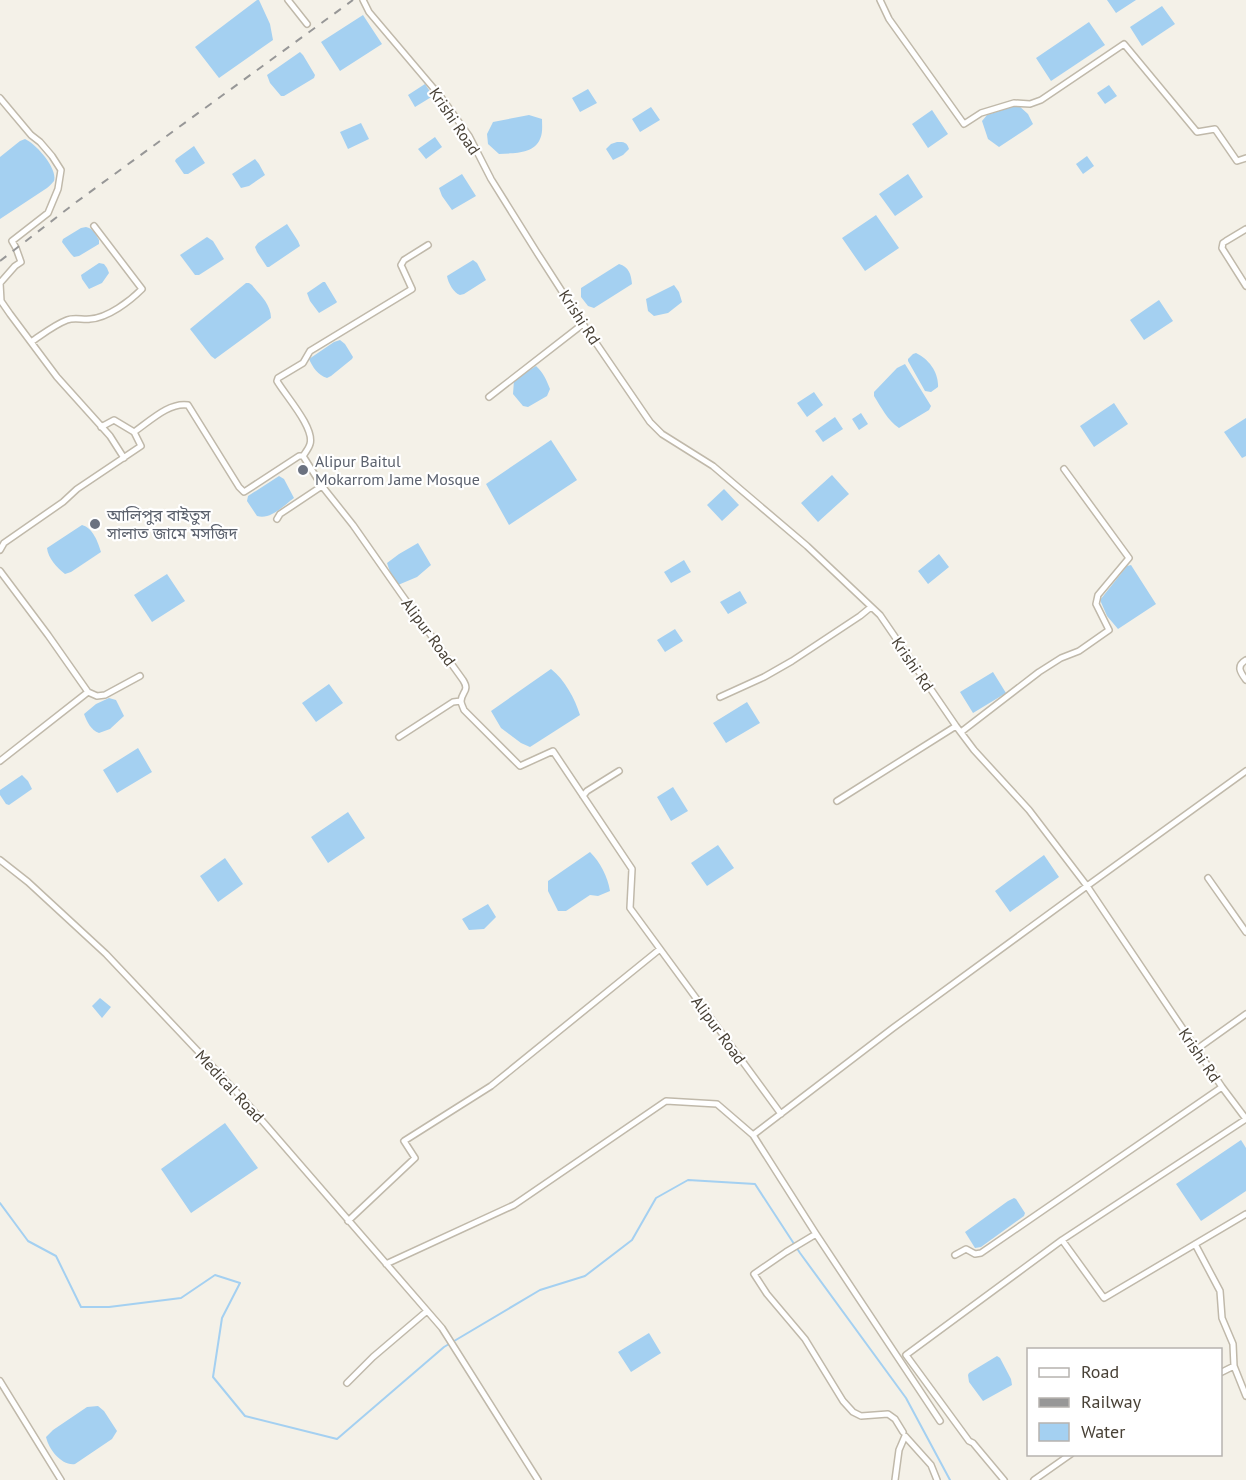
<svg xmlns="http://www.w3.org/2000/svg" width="1246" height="1480" font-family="'PT Sans','Noto Sans Bengali',sans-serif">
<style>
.water{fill:#a4d0f1}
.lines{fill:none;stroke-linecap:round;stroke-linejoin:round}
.stream{stroke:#a4d0f1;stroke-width:2}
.street-casing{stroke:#c0b9aa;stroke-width:8}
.street{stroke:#fff;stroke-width:5}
.rail{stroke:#979797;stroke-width:2;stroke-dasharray:8 8;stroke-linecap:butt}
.worship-dot{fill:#6b7280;stroke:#fff;stroke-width:2}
.labels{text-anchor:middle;stroke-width:4.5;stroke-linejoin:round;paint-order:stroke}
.street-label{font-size:16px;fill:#484136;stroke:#fff}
.worship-label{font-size:16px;fill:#5b616d;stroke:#fff;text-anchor:start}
</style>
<rect width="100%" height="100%" fill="#f4f1e8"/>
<path class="water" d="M257,0H259L270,24L273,40L219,78L195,47Z
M1107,0H1136L1116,13Z
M1162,6L1175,24L1142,46L1130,27Z
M363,15L382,44L340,71L321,42Z
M1089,22L1105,45L1051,81L1036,58Z
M300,52L303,55L315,75L314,78L284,96H281L270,83L267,75Z
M425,84L433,96L415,107L408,95Z
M1109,85L1117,96L1105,104L1097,93Z
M588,89L597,103L580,112L572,98Z
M1018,105L1028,114L1033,124L1028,128L999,147L988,139L982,121L987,115Z
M651,107L660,120L640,132L632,119Z
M932,110L948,134L928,148L912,124Z
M529,115L542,119C542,125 543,133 540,139C534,154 514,153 499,154L488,144L487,134L493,122Z
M361,123L369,139L348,149L340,132Z
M435,137L442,147L426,159L418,149Z
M25,139C35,143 58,168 54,181C52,183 50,186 47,188L0,219V157L20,141Z
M617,142C624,142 627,142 629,149L623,155L613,160L606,149L611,144Z
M194,146L205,163L188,174H184L175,161L176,159Z
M1087,156L1094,166L1083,174L1076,164Z
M255,159L259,164L265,175L249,186L241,188L232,174Z
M462,174L476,196L452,210L442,196L439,188Z
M908,174L923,197L895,216L879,194Z
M876,215L899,248L865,271L842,238Z
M287,224L298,241L300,246L269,267H267L257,252L255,247L258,243Z
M86,227C93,228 96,235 99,240V244L79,256L74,257L71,254L62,242L63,239L81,228Z
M207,237L213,241L224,259L199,275H195L180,255Z
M473,260L477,263L486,280L464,294L460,295C454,293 448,283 447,276Z
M99,263L104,264L107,268L109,273L102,283L89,289L82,279L81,275Z
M619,264C629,267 631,274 632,284L594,308L588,306L581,297V288Z
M323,282H325L337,302L336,303L319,313L310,301L307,293Z
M246,283H249L252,285C260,295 271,304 271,318L215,359L211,356L190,329Z
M674,285L679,292L682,302L668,313L654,316L648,311L646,299Z
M1159,300L1173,321L1144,340L1130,320Z
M340,340L345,344L353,357L352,359L331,376L327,378C318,375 313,368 309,359L334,342Z
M916,353C929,359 939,373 938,387L931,392L925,391L908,361V359L913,354Z
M905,364L931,406L929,410L899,428C888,421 881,407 874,396V392L897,368Z
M536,366C543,372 547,381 550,389L547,396L528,407L523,406L513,394L514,380Z
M814,392L823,405L807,417L797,403Z
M1114,403L1128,424L1094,447L1080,426Z
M861,413L868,424L859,430L852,419Z
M835,417L843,429L823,442L815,431Z
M1246,418V456L1242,458L1224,432Z
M551,440L577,480L509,525L486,484Z
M832,475L849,494L818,522L801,503Z
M279,476L284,479L294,498C283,506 271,520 257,516L247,501L248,496Z
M724,489L739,505L722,521L707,505Z
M82,525C93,528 98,542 101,552L71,572L65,574C57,568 48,558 47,548Z
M418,543L431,565L417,577L398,585L392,578L387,563L399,554Z
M939,554L949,567L928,584L918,571Z
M684,560L691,572L671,583L664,572Z
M1131,565L1156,604L1118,629L1107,616L1100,600L1127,566Z
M167,574L185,601L152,622L134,595Z
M740,591L747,603L728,614L720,602Z
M675,629L683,641L665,652L657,640Z
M551,669C565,680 575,699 580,715L530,747L521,743L501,728L491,711Z
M993,672L1006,693L973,713L960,692Z
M329,684L343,703L316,722L302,703Z
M109,698L116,700L124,716L110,729L99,733C91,730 87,722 84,714L96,704Z
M747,702L760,723L726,743L713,723Z
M138,748L152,772L117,793L103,770Z
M22,775L28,781L32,789L9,805L6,804L0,795V790Z
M673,787L688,811L671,821L657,797Z
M348,812L365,838L328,863L311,837Z
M718,845L734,868L707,886L691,863Z
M590,852C600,862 608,877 610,891L598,896L590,895L566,911H558L548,891V881Z
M1044,855L1059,877L1010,912L995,891Z
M225,858L243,884L218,902L200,876Z
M488,904L496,917L484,929L469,930L462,919Z
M100,998L111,1007L102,1018L92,1006Z
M225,1123L258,1168L191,1213L161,1169Z
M1241,1140L1246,1148V1191L1201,1221L1176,1184Z
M1014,1198L1016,1199L1025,1213L1024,1216L981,1247L975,1248L965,1232L1008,1201Z
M649,1333L661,1353L631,1372L618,1352Z
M997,1356L1000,1358L1011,1379L1012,1385L983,1401L969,1382L968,1375L969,1373Z
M98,1406L104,1411L117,1431L112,1439L75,1464C62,1466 49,1450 46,1437L53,1430L87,1407Z"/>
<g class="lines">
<path class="stream" d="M0,1203L28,1241L56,1256L81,1307H109L181,1298L215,1275L240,1283L222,1318L213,1377L245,1416L337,1439L444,1347L540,1290L585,1276L632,1240L656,1198L688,1180L755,1184L800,1253L906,1398L950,1480"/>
<g class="street-casing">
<path id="street" d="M288,0L307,24
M363,0L369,12L441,97L469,136L491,179L536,251L583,324L650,422L662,434L713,466L807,546L880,615L956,726L974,750L1029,810L1087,886L1222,1087L1246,1119
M880,0L889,19L964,124L981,113L1014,103L1030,104L1041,100L1124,44L1197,132L1215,129L1237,161L1246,158
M0,98L31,135L40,142L52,156L61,170L58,189L48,213L12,241L16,248L21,262L15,266L0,283L1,301L10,314L57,377L110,436L124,458
M1246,229L1226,241L1223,243L1222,248L1246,286
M31,342C43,334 54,325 67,320C74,317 83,320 90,319C108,318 130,301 142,289L94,226
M489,397L583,324
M101,427L114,420L134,432
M303,456C305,453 309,448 310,444C315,428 285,395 277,381L278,378L303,363L310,351L412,289L401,265L404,260L428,245
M277,519L280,514L322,486
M0,550L4,543L63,502L77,489L141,446L134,432C150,421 169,402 188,405L239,487L244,492L299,456H303L322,486L353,525L402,595L463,680C470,691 462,691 461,701C461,704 463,707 464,710L520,766L553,751L632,869L630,908L781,1114
M0,571L48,635L88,692L0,761
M1246,660C1236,666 1240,672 1246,680
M88,692L97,696L105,695L140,676
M720,697L764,677L792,661L860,616L871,607
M961,732L1039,672L1061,658L1079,651L1109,630L1096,604L1098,595L1129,558L1064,469
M399,737L453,702L461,701
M583,796L587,791L619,771
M837,801L956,726
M0,860L28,882L106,954L245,1101L442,1328L538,1480
M1208,878L1246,932
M1197,1049L1246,1014
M348,1221L415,1158L404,1141L491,1086L660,949
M816,1234L786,1252L754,1274L767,1294L805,1339L843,1401L853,1412L861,1416L888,1414L895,1419L903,1432
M1062,1240L1104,1298L1246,1214
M1195,1244L1220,1291L1222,1318L1233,1344L1234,1366
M955,1255L966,1249L975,1254L981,1253L1222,1087
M386,1264L514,1205L666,1101L717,1104L753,1135
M1220,1373L1234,1366L1246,1396
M0,1381L61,1480
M347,1383L373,1357L427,1311
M940,1421L816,1234L753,1135L893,1028L1087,886L1246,771
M895,1480L899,1450L905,1436L931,1465L937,1480
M1004,1480L973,1443L969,1441L906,1355L1062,1240L1246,1119
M1034,1480L1071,1454"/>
</g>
<use href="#street" class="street"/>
<path class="rail" d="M0,261L75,203L353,0"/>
</g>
<g class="worship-dot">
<circle cx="303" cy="470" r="6"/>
<circle cx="95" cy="524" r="6"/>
</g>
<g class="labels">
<g class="street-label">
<text transform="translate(455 121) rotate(56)" y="6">Krishi Road</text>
<text transform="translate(580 317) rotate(57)" y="6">Krishi Rd</text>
<text transform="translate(429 632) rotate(54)" y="6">Alipur Road</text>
<text transform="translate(913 664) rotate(56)" y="6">Krishi Rd</text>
<text transform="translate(719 1030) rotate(54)" y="6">Alipur Road</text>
<text transform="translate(1200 1055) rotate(56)" y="6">Krishi Rd</text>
<text transform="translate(230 1086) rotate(47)" y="6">Medical Road</text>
</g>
<g class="worship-label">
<text x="315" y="467">Alipur Baitul<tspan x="315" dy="18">Mokarrom Jame Mosque</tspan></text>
<text x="107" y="521">আলিপুর বাইতুস<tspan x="107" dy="18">সালাত জামে মসজিদ</tspan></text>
</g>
</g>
<rect x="1027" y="1348" width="195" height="108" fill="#ffffff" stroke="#b6b3af" stroke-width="1.5"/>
<rect x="1039" y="1368" width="30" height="9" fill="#ffffff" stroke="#b6b3af" stroke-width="1.5"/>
<text x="1081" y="1378" font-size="18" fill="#484136">Road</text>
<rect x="1039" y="1398" width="30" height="9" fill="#979797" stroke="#b6b3af" stroke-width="1.5"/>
<text x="1081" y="1408" font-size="18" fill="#484136">Railway</text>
<rect x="1039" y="1423" width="30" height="18" fill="#a4d0f1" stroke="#b6b3af" stroke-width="1.5"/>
<text x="1081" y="1438" font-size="18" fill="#484136">Water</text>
</svg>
